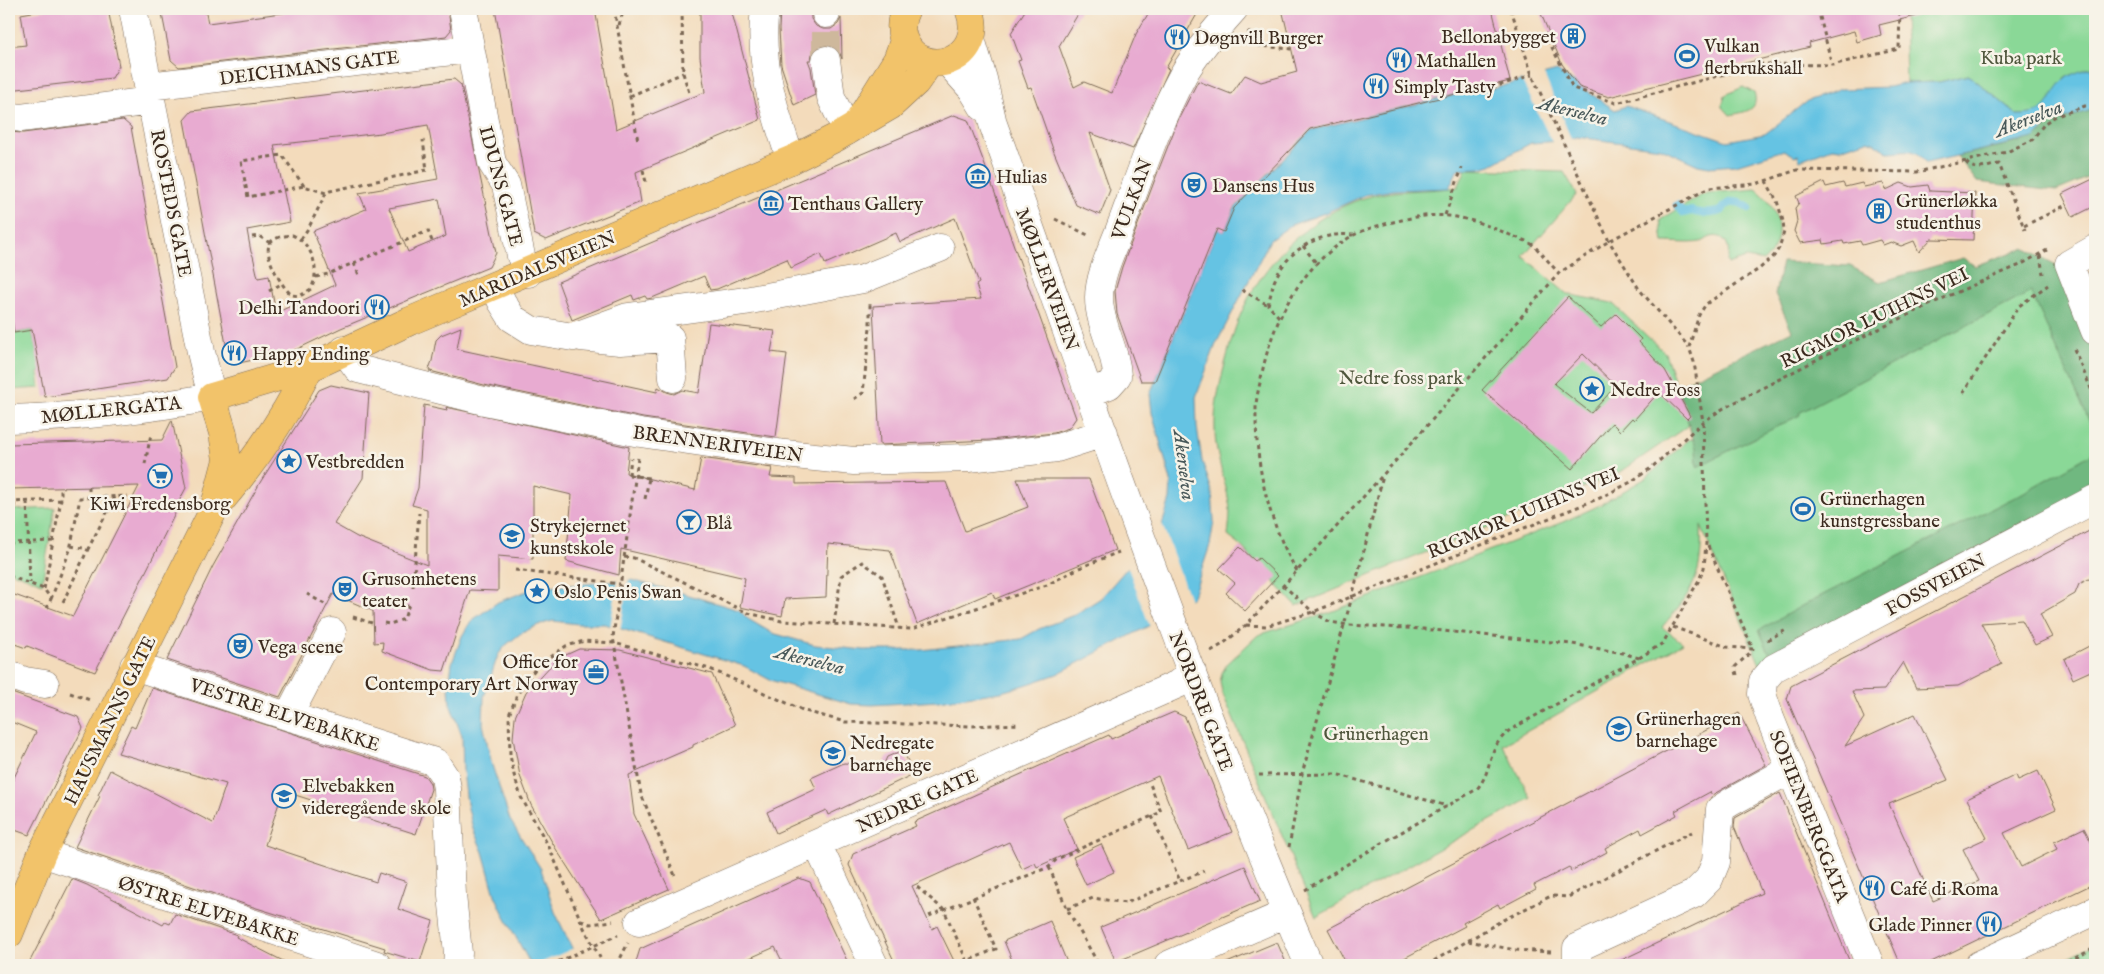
<svg xmlns="http://www.w3.org/2000/svg" width="2104" height="974" font-family="'IM FELL English',serif">
<style>
.green{fill:#8ad897;stroke:#62815a}
.forest{fill:#6fb880;stroke:#55714f}
.water{fill:#65c3e3;stroke:#507680}
.pier{fill:#f3dbbb}
.lines{fill:none;stroke-linecap:round;stroke-linejoin:round}
.stream{stroke:#65c3e3;stroke-width:8}
.building{fill:#e8abd1;fill-rule:evenodd}
.minor-tunnel{stroke:#ceb89c;stroke-width:28;stroke-dasharray:28 14;stroke-linecap:butt}
.minor-casing{stroke:#7b6855;stroke-width:29}
.major-casing{stroke:#7b6855;stroke-width:29}
.path{stroke:#7b6855;stroke-width:3;stroke-dasharray:4 4;stroke-linecap:butt}
.minor{stroke:#fff;stroke-width:28}
.major{stroke:#f2c36a;stroke-width:28}
.path-bridge{stroke:#7b6855;stroke-width:3;stroke-dasharray:4 4;stroke-linecap:butt}
.labels{text-anchor:middle;stroke-width:5;stroke-linejoin:round;paint-order:stroke}
.poi-label{font-size:19px;fill:#3b2a1e;stroke:#f7f3e8;text-anchor:start}
.park-label{font-size:19px;fill:#4f563c;stroke:#f7f3e8}
.street-label{font-size:19px;fill:#3b2a1e;stroke:#f7f3e8}
.water-label{font-size:20px;font-style:italic;fill:#485859;stroke:#f7f3e8}
</style>
<rect width="100%" height="100%" fill="#f7f3e8"/>
<filter id="ink" filterUnits="userSpaceOnUse"><feTurbulence type="fractalNoise" baseFrequency=".02" numOctaves="2"/><feDisplacementMap in="SourceGraphic" scale="10" xChannelSelector="R" yChannelSelector="G"/><feConvolveMatrix kernelMatrix="1 2 1 2 8 2 1 2 1" color-interpolation-filters="sRGB"/></filter>
<filter id="wash" filterUnits="userSpaceOnUse"><feTurbulence type="fractalNoise" baseFrequency=".0096" numOctaves="4" result="noise"/><feDisplacementMap in="SourceGraphic" scale="20" xChannelSelector="R" yChannelSelector="G"/><feGaussianBlur stdDeviation="1.12" result="paint"/><feColorMatrix in="noise" values="0 0 0 0 0 0 0 0 0 0 0 0 0 0 0 0 0 1.4 0 .05"/><feComposite in="paint" operator="in"/></filter>
<g filter="url(#wash)">
<rect width="100%" height="100%" fill="#f3dbbb"/>
<path class="green" d="M1904,9H2095V69L2089,68L2065,78L2048,106L2031,115H2017L1969,75L1939,82L1906,83Z
M1743,87L1754,93C1760,111 1744,112 1730,115L1722,106L1725,95Z
M1466,169L1564,172L1577,194L1523,256L1567,294L1612,303L1665,353L1690,425L2062,268L2095,331V499L1764,674L1701,526C1703,576 1694,590 1662,627L1683,643L1503,745L1531,798L1316,917L1222,692L1220,682L1222,673L1227,664L1258,635L1328,613L1563,522L1598,506L1646,478L1686,442L1690,439L1693,440L1689,425L1619,473L1296,606L1241,546L1228,536C1229,525 1231,512 1229,502C1225,479 1215,455 1215,431C1214,408 1219,387 1225,364C1230,345 1235,325 1244,307C1268,257 1312,215 1364,198C1395,188 1427,192 1458,187Z
M1756,189C1779,206 1788,240 1764,261L1746,258L1728,264L1727,261C1731,249 1727,233 1711,237C1707,238 1704,242 1700,242C1689,244 1675,242 1663,242L1660,220L1702,195L1708,193Z
M9,298L14,333L32,330L41,371L38,373L40,388L9,390Z
M55,508L42,583L9,571V510Z
M2095,944V965H2051Z"/>
<path class="forest" d="M2095,109V175L2056,191L1977,182L1957,156L2023,141L2044,131L2049,124Z
M2024,248L2062,268L2095,355V434L2031,292L1799,413L1800,415L1697,467L1696,448L1677,386L1792,331L1775,294L1782,262L1850,266L1880,282L1963,258L1975,266Z
M2095,452V491L1773,661L1759,630L1807,603L2017,496Z"/>
<path class="water" d="M2089,68L2095,69V109L2049,124L2034,138L1926,163C1915,145 1904,152 1887,152L1874,142L1867,140L1840,149L1832,148L1800,160L1798,155L1795,156L1784,150L1736,165L1709,167L1698,165L1661,148L1577,137L1561,141L1531,143L1491,165L1481,168L1458,169L1449,188L1394,190L1365,195L1325,213L1291,225L1270,240L1216,344L1196,397L1197,427L1202,461L1212,491L1214,521L1210,545L1193,596L1179,610L1057,674L1025,685L1001,692L938,701L872,705L851,704L770,680L744,666L605,624H578L553,621L538,625L520,634L506,645L498,655L484,697L483,724L492,765L510,820L541,869L555,912L580,965H531L505,917L495,895L483,852L473,829L467,804L463,771L462,736L450,704L449,686L452,663L462,636L471,621L498,602L535,588L631,580L682,593L739,610L748,619L772,633L815,645L864,650H921L1021,639L1039,629L1074,615L1101,598L1155,536L1162,525L1170,499L1171,481L1152,413L1150,394L1217,229L1224,232L1235,208L1311,130L1491,86L1492,89L1557,71L1615,110L1626,106L1727,141L1765,134L1807,101L1841,89L1889,87L1906,83L1939,82L1969,75L2017,115C2052,115 2045,100 2064,80C2069,74 2082,71 2089,68Z"/>
<path class="pier" d="M1543,72L1572,141L1553,144L1521,79Z
M1161,521L1191,603L1180,612L1150,627L1127,565L1153,535Z
M629,578L620,631L610,628L618,579Z
M574,948L579,959L565,965H536Z"/>
<g class="lines">
<path class="stream" d="M1677,205L1683,213L1692,211C1698,214 1714,214 1720,211C1725,209 1722,208 1726,205C1733,199 1742,203 1749,208"/>
</g>
<g id="blocks">
<path class="building" d="M49,9H108L119,66L112,78L9,90V47L26,45L21,14Z
M161,9H205L208,23L296,11V9H327L329,11L347,9H448L451,30L446,36L179,67L171,60Z
M495,9H595L616,129L705,92L700,57V9H731L760,120L636,172L641,202L546,240L534,234Z
M780,9H811V19L816,26L823,29H831L838,24L841,18L842,59L839,51L832,46L824,45L816,48L812,54L811,60H808L811,68L815,95L794,105L781,65L779,29Z
M1026,9H1081L1059,46L1074,87L1084,82L1112,93L1136,34L1151,9H1200L1166,68L1169,69L1133,149L1090,133L1110,190L1100,215L1076,205L1054,152L1031,87L1028,88L1018,61L1021,60L1011,33Z
M1282,9H1492L1510,81L1310,129L1234,208L1224,232L1217,229L1155,381H1141L1117,314L1115,291L1122,267L1157,174L1179,118L1198,81L1231,94L1245,75L1261,82L1297,72Z
M1539,9H1915L1916,16L1879,25L1881,35L1857,42L1854,31L1809,43L1810,47L1609,97L1579,87L1562,64Z
M454,79L461,85L496,253L489,267L341,328L291,352L239,363L228,355L184,120L192,111ZM428,125L438,179L359,193L366,209L313,231L335,285L276,313L269,276L258,278L253,256L251,252L247,230L290,222L274,145L381,133ZM439,199L446,236L408,252L389,208Z
M954,115L968,120L983,160L1076,418L1069,428L1054,433L990,440L880,445L873,306L981,299L976,285L979,283L955,218L900,242L896,233L825,264L821,254L791,268L787,259L717,289L710,290L704,276L652,298L647,299L645,296L634,300L632,295L572,320L558,282Z
M123,120L131,127L175,367L168,378L45,397L32,330L14,333L9,297V132L23,133Z
M2095,178V206L2073,217L2062,194Z
M1824,182L1826,187L1843,183L1845,187L1862,183L1864,187L1883,183L1886,190L1901,183L1912,187L1928,185L1930,191L1975,193L1973,240L1931,239L1919,252L1914,241L1901,246L1891,242L1883,245L1880,240L1862,245L1860,241L1844,244L1843,241L1824,244L1823,240L1800,243L1794,231L1797,221L1795,208L1799,203L1796,196Z
M1568,297L1601,327L1616,314L1641,339L1639,342L1665,370L1690,416L1687,419L1659,392L1634,420L1632,418L1620,431L1612,423L1572,469L1482,390ZM1583,354L1616,386L1591,413L1554,384Z
M709,323L775,331L771,352L787,354L776,437L643,418L484,385L430,371L429,369L432,361L436,340L441,335L461,327L457,349L657,392L658,387L667,392L674,394L682,390L699,393Z
M331,385L369,393L363,478L334,524L357,537L427,565V509L412,505L418,488L424,405L447,410L446,407L629,447L626,473L695,490L701,458L772,468L770,477L796,478V484L946,482L965,531L1028,507L1017,479H1089L1115,550L995,599L992,592L917,624L890,550L828,544L826,597L785,599L782,616L740,607L745,578L621,549L619,575L566,561L572,495L533,486V559L498,556V591L470,590L444,671L433,670L382,651L383,642L374,643L373,611L333,594L280,697L167,660L213,566L261,481L319,390Z
M172,420L186,488L178,503L180,504L95,672L27,646L26,648L9,642V593L73,616L139,486L9,489V444L162,440Z
M2095,528V576L2079,584L2075,594L2040,614L2052,637L2035,645L2022,620L1981,623L2002,664L1958,686L1916,688L1903,662L1884,690L1852,691L1864,718L1845,746L1915,714L1948,780L1889,804L1933,901L1979,881L1963,849L1987,838L1967,799L2016,775L2018,780L2038,771L2056,809L2004,833L2021,867L2057,849L2054,842L2084,828L2095,850V883L1925,965H1901L1787,699L1791,686Z
M1240,547L1255,561L1259,558L1278,576L1245,611L1226,593L1235,583L1219,569Z
M2095,643V669L2073,679L2064,659Z
M579,649L620,650L712,674L735,725L693,745V747L629,775L634,814L669,889L601,919L556,849L531,805L520,776L513,738L515,717L526,692L557,659Z
M152,688L425,776L430,783L431,789L416,834L283,791L265,845L376,882L379,873L407,882L398,909L433,921L420,962L384,951L385,948L247,905L75,847L100,796L98,795L110,770L213,823L226,784L118,753L131,726L135,728Z
M9,692L78,717L83,728L29,835L9,828V788L36,732L9,721Z
M1174,712L1185,717L1232,832L1188,850L1158,776L1063,818L1077,849L1037,867L1035,863L1022,869L1009,842L912,886L932,929L937,926L956,965H896L849,865L853,854L916,826L914,822L1109,735L1111,739Z
M1739,713L1766,765L1712,795L1710,792L1675,811L1677,815L1642,834L1640,829L1605,848L1607,852L1571,871L1569,867L1534,885L1536,889L1500,908L1498,904L1463,923L1465,926L1391,965H1347L1328,929Z
M903,750L911,768L924,769L828,815L826,810L776,833L767,812L816,789L811,778L844,763L883,766L887,757Z
M1780,793L1851,965H1611L1762,893L1734,827L1735,818Z
M1101,844L1114,872L1086,885L1073,857Z
M1245,866L1260,901L1116,962L1101,927Z
M799,878L810,882L849,965H784L775,947L734,965H635L640,949Z
M72,879L87,885L163,925L165,922L170,924L175,914L237,935L236,937L291,965H28Z
M1050,921L1068,965H1014L1004,941Z
M1277,942L1287,965H1222Z"/>
</g>
</g>
<g filter="url(#ink)">
<use href="#blocks" fill-opacity="0" stroke="#7b6855" stroke-width="1"/>
<g class="lines">
<path class="minor-tunnel" d="M826,60V14"/>
<g class="minor-casing">
<path id="minor" d="M463,9L492,163L506,185L521,256L528,273
M765,9C758,61 774,111 791,160
M826,14L827,9
M971,39L983,79L993,124C1094,406 1191,690 1309,965
M826,60L831,97L847,131
M947,61L972,89L983,107
M148,86L470,49
M9,116L21,118L151,101
M2095,249L2069,264L2095,331
M495,287L502,302L512,318L531,330L573,337L628,317L745,301L863,279L940,248
M581,337L620,341L670,338L673,378
M344,350L358,369L480,400L640,433L785,454L854,461L969,458L1057,448L1104,433
M1089,393L1109,385L1117,376C1116,349 1099,325 1099,298C1099,275 1113,248 1121,226C1140,175 1157,123 1183,75C1197,51 1216,29 1234,9
M9,419C74,417 148,409 212,397L201,352L133,9
M134,666L290,717L315,724L435,762L445,777L447,789L452,895L458,953L457,965
M9,675L25,681L45,684
M290,717L292,709L332,632
M817,844L874,965
M42,853L377,965
M639,922L1178,684L1192,672
M1168,965L1287,913
M1577,965V948L1694,894L1709,879L1716,862L1720,809L1731,802L1791,769
M1870,965L1770,718L1762,694L1763,681L1774,668L2095,499
M1979,965L2095,911"/>
</g>
<g class="major-casing">
<path id="major" d="M906,9C901,18 900,28 903,38C920,84 989,60 969,9
M857,124L897,60L904,41
M219,503C256,460 284,419 309,368
M9,934L42,853L214,509L227,460L223,433L212,397L309,368L410,321L791,160L837,137L890,106L916,82L930,62"/>
</g>
<path class="path" d="M614,9L638,141
M682,9L683,73L690,96
M1511,9L1532,75L1609,241L1639,289L1689,347
M1818,9L1832,65L1899,49L1900,9
M1979,9L2004,10L2012,9
M619,25L624,9
M1248,31L1260,46L1291,49
M1522,45L1545,34L1573,88L1616,103L1763,64L1832,65
M1493,85L1494,87L1532,75
M630,96L683,73
M1966,162C1975,173 1987,166 1999,164L2025,230
M643,170L646,182
M304,186L282,155L241,161L248,197L304,186L326,193
M1445,215L1462,168
M1055,219L1090,236
M2024,226L2064,206
M292,235C312,243 321,269 311,289L300,296L292,295C283,289 262,254 270,243C274,237 285,236 292,235Z
M252,237L259,236L270,243
M301,239L309,227L326,193L330,191L427,170L423,140
M1303,246L1317,264
M2040,255L2043,274
M354,263L359,275
M316,277L328,274L428,231L432,241
M1242,290L1268,305
M269,291L281,284
M1279,317L1268,305C1270,297 1272,289 1274,282C1287,249 1320,231 1353,235
M2074,349L2095,398
M1963,393L2019,306L2048,285
M854,399L863,393L870,327V302
M638,458L613,637L641,794L676,878
M145,464L151,434
M629,475L631,458
M89,487V497
M645,499L649,478
M27,501L30,583
M9,502L61,500
M9,539L15,501
M9,543L53,541
M71,546L88,549L115,497
M624,557L634,558L748,613L782,621L912,629L1047,585L1079,568L1119,552
M515,570L620,584
M1297,571C1268,522 1255,465 1256,408C1256,398 1259,388 1261,378C1272,321 1300,266 1352,236C1368,227 1389,223 1406,219C1445,210 1473,219 1508,234C1516,238 1526,240 1533,245C1542,253 1550,264 1559,273
M9,576L44,589L51,599L47,608
M1283,585L1313,612L1330,622L1349,625L1423,629L1572,644L1623,653L1639,658
M413,587L419,513
M44,589L61,500V488
M307,594L328,606
M51,599L70,550L80,498L128,496
M63,602L88,549
M353,617L372,623
M384,623L390,624L404,619L410,601
M834,624L841,576L862,562L882,576L899,628
M1246,625L1266,626L1313,612L1600,498L1629,483L1651,468L1703,422L1724,408L1839,348L1946,297L2020,265L2047,250
M1673,627L1727,647L1753,649L1707,544
M1767,640L1788,629
M1211,651L1223,644L1246,625L1297,571L1432,420L1559,273L1609,241L1709,188L1756,184L1797,170L1917,172L2007,152L2032,140L2045,123L2054,117L2085,106H2095
M1737,675L1735,667L1752,651
M70,693L90,700
M1259,775L1336,774L1447,806
M1152,816L1180,881
M1289,847L1302,774L1352,597L1383,476
M1049,867L1067,909L1099,965
M917,887L944,910L929,916
M1305,890L1377,846L1477,789C1495,767 1484,751 1510,730L1639,658L1663,643L1699,580L1704,568L1706,543L1703,422L1694,362L1689,347L1699,315L1706,304L1759,269L1774,256L1779,248L1784,232L1783,221L1777,201L1766,181
M973,897L996,949L967,961L944,910L1049,867L1057,859L1161,812L1150,784
M1067,909L1093,898L1126,903L1204,871
M581,921L590,924L613,921
M609,939L618,935
M1468,941L1516,950L1551,952
M604,965L584,928L549,847L521,797L514,775L510,755L509,715L517,695L526,680L537,667L566,646L584,641L614,643L710,669L805,711L845,722L970,726L1020,724
M617,965L628,943
M1427,965L1501,921L1551,896L1568,897L1692,832
M2061,965L2095,948"/>
<use href="#minor" class="minor"/>
<use href="#major" class="major"/>
<path class="path-bridge" d="M629,475L649,478
M551,965L609,939"/>
</g>
</g>
<defs>
<g id="building-ring" transform="scale(1.25)"><circle r="9.5" fill="#f7f3e8" stroke="#1f6fb2" stroke-width="1.5"/><path d="M-4-6H4V6H1V3H-1V6H-4ZM-2.5-4.3h1.7v1.8h-1.7ZM.8-4.3h1.7v1.8H.8ZM-2.5-1h1.7V.8h-1.7ZM.8-1h1.7V.8H.8Z" fill="#1f6fb2"/></g>
<g id="restaurant-ring" transform="scale(1.25)"><circle r="9.5" fill="#f7f3e8" stroke="#1f6fb2" stroke-width="1.5"/><path d="M-5-6h1v4h1v-4h1v4h1v-4h1v5L-1.5 .5V6h-2V.5L-5-1ZM5-6V6H3V1.5H1.5Q1.5-4 5-6Z" fill="#1f6fb2"/></g>
<g id="stadium-ring" transform="scale(1.25)"><circle r="9.5" fill="#f7f3e8" stroke="#1f6fb2" stroke-width="1.5"/><path d="M0-5a6.5 5 0 1 0 0 10a6.5 5 0 1 0 0-10ZM-3.5-1.8h7v3.6h-7Z" fill="#1f6fb2"/></g>
<g id="museum-ring" transform="scale(1.25)"><circle r="9.5" fill="#f7f3e8" stroke="#1f6fb2" stroke-width="1.5"/><path d="M0-6L6-3V-2H-6V-3ZM-5-1h2V3h-2ZM-1-1h2V3h-2ZM3-1h2V3H3ZM-6 4H6V6H-6Z" fill="#1f6fb2"/></g>
<g id="theatre-ring" transform="scale(1.25)"><circle r="9.5" fill="#f7f3e8" stroke="#1f6fb2" stroke-width="1.5"/><path d="M-5-5.5Q0-4 5-5.5V0Q5 5 0 6Q-5 5-5 0ZM-3.3-2.5H-1v1.5H-3.3ZM1-2.5H3.3v1.5H1ZM-2.8 1Q0 5.5 2.8 1Z" fill="#1f6fb2"/></g>
<g id="sight-ring" transform="scale(1.25)"><circle r="9.5" fill="#f7f3e8" stroke="#1f6fb2" stroke-width="1.5"/><path d="M0-6L1.8-2.2L6-1.7L2.9 1.2L3.7 5.4L0 3.3L-3.7 5.4L-2.9 1.2L-6-1.7L-1.8-2.2Z" fill="#1f6fb2"/></g>
<g id="supermarket-ring" transform="scale(1.25)"><circle r="9.5" fill="#f7f3e8" stroke="#1f6fb2" stroke-width="1.5"/><path d="M-6-5.5h2.5l.6 2H6L4.5 2H-2.5L-4.4-4H-6ZM-1.5 3.2a1.3 1.3 0 1 0 .1 0ZM3 3.2a1.3 1.3 0 1 0 .1 0Z" fill="#1f6fb2"/></g>
<g id="bar-ring" transform="scale(1.25)"><circle r="9.5" fill="#f7f3e8" stroke="#1f6fb2" stroke-width="1.5"/><path d="M-6-5H6L.8 .8V4.5H3.5V6h-7V4.5H-.8V.8Z" fill="#1f6fb2"/></g>
<g id="school-ring" transform="scale(1.25)"><circle r="9.5" fill="#f7f3e8" stroke="#1f6fb2" stroke-width="1.5"/><path d="M0-5L7-2L0 1L-7-2ZM-4 1L0 2.5L4 1V4Q0 6-4 4Z" fill="#1f6fb2"/></g>
<g id="office-ring" transform="scale(1.25)"><circle r="9.5" fill="#f7f3e8" stroke="#1f6fb2" stroke-width="1.5"/><path d="M-6-3h4V-5.5h4V-3h4V5H-6ZM-1-4.5V-3h2v-1.5ZM-6 0V1H6V0Z" fill="#1f6fb2"/></g>
</defs>
<g fill-rule="evenodd">
<use href="#building-ring" x="1573" y="36"/>
<use href="#restaurant-ring" x="1177" y="37"/>
<use href="#stadium-ring" x="1687" y="56"/>
<use href="#restaurant-ring" x="1399" y="60"/>
<use href="#restaurant-ring" x="1376" y="86"/>
<use href="#museum-ring" x="978" y="176"/>
<use href="#theatre-ring" x="1194" y="185"/>
<use href="#museum-ring" x="771" y="203"/>
<use href="#building-ring" x="1879" y="211"/>
<use href="#restaurant-ring" x="377" y="307"/>
<use href="#restaurant-ring" x="234" y="353"/>
<use href="#sight-ring" x="1592" y="389"/>
<use href="#sight-ring" x="289" y="461"/>
<use href="#supermarket-ring" x="160" y="476"/>
<use href="#stadium-ring" x="1803" y="509"/>
<use href="#bar-ring" x="689" y="522"/>
<use href="#school-ring" x="512" y="536"/>
<use href="#theatre-ring" x="345" y="589"/>
<use href="#sight-ring" x="537" y="591"/>
<use href="#theatre-ring" x="240" y="646"/>
<use href="#office-ring" x="596" y="672"/>
<use href="#school-ring" x="1619" y="729"/>
<use href="#school-ring" x="833" y="753"/>
<use href="#school-ring" x="284" y="796"/>
<use href="#restaurant-ring" x="1872" y="888"/>
<use href="#restaurant-ring" x="1989" y="924"/>
</g>
<g class="labels">
<g class="poi-label">
<text x="1556" y="43" text-anchor="end">Bellonabygget</text>
<text x="1194" y="44">Døgnvill Burger</text>
<text x="1704" y="52">Vulkan<tspan x="1704" dy="22">flerbrukshall</tspan></text>
<text x="1416" y="67">Mathallen</text>
<text x="1394" y="93">Simply Tasty</text>
<text x="996" y="183">Hulias</text>
<text x="1212" y="192">Dansens Hus</text>
<text x="1896" y="207">Grünerløkka<tspan x="1896" dy="22">studenthus</tspan></text>
<text x="788" y="210">Tenthaus Gallery</text>
<text x="360" y="314" text-anchor="end">Delhi Tandoori</text>
<text x="252" y="360">Happy Ending</text>
<text x="1610" y="396">Nedre Foss</text>
<text x="306" y="468">Vestbredden</text>
<text x="1820" y="505">Grünerhagen<tspan x="1820" dy="22">kunstgressbane</tspan></text>
<text x="160" y="510" text-anchor="middle">Kiwi Fredensborg</text>
<text x="706" y="529">Blå</text>
<text x="530" y="532">Strykejernet<tspan x="530" dy="22">kunstskole</tspan></text>
<text x="362" y="585">Grusomhetens<tspan x="362" dy="22">teater</tspan></text>
<text x="554" y="598">Oslo Penis Swan</text>
<text x="258" y="653">Vega scene</text>
<text x="578" y="668" text-anchor="end">Office for<tspan x="578" dy="22">Contemporary Art Norway</tspan></text>
<text x="1636" y="725">Grünerhagen<tspan x="1636" dy="22">barnehage</tspan></text>
<text x="850" y="749">Nedregate<tspan x="850" dy="22">barnehage</tspan></text>
<text x="302" y="792">Elvebakken<tspan x="302" dy="22">videregående skole</tspan></text>
<text x="1890" y="895">Café di Roma</text>
<text x="1972" y="931" text-anchor="end">Glade Pinner</text>
</g>
<g class="park-label">
<text x="2021" y="64">Kuba park</text>
<text x="1401" y="384">Nedre foss park</text>
<text x="1376" y="740">Grünerhagen</text>
</g>
<g class="street-label">
<text transform="translate(309 67) rotate(-7)" y="7">DEICHMANS GATE</text>
<text transform="translate(502 186) rotate(75)" y="7">IDUNS GATE</text>
<text transform="translate(1131 199) rotate(-70)" y="7">VULKAN</text>
<text transform="translate(172 203) rotate(79)" y="7">ROSTEDS GATE</text>
<text transform="translate(537 268) rotate(-23)" y="7">MARIDALSVEIEN</text>
<text transform="translate(1048 279) rotate(70)" y="7">MØLLERVEIEN</text>
<text transform="translate(1874 317) rotate(-26)" y="7">RIGMOR LUIHNS VEI</text>
<text transform="translate(111 409) rotate(-6)" y="7">MØLLERGATA</text>
<text transform="translate(718 443) rotate(8)" y="7">BRENNERIVEIEN</text>
<text transform="translate(1523 512) rotate(-23)" y="7">RIGMOR LUIHNS VEI</text>
<text transform="translate(1935 584) rotate(-28)" y="7">FOSSVEIEN</text>
<text transform="translate(1202 701) rotate(69)" y="7">NORDRE GATE</text>
<text transform="translate(285 714) rotate(18)" y="7">VESTRE ELVEBAKKE</text>
<text transform="translate(109 720) rotate(-64)" y="7">HAUSMANNS GATE</text>
<text transform="translate(917 800) rotate(-24)" y="7">NEDRE GATE</text>
<text transform="translate(1810 816) rotate(68)" y="7">SOFIENBERGGATA</text>
<text transform="translate(209 910) rotate(18)" y="7">ØSTRE ELVEBAKKE</text>
</g>
<g class="water-label">
<text transform="translate(1573 110) rotate(14)" y="7">Akerselva</text>
<text transform="translate(2028 118) rotate(-21)" y="7">Akerselva</text>
<text transform="translate(1185 465) rotate(83)" y="7">Akerselva</text>
<text transform="translate(810 659) rotate(14)" y="7">Akerselva</text>
</g>
</g>
<rect width="2104" height="974" fill="none" stroke="#f7f3e8" stroke-width="30"/>
</svg>
